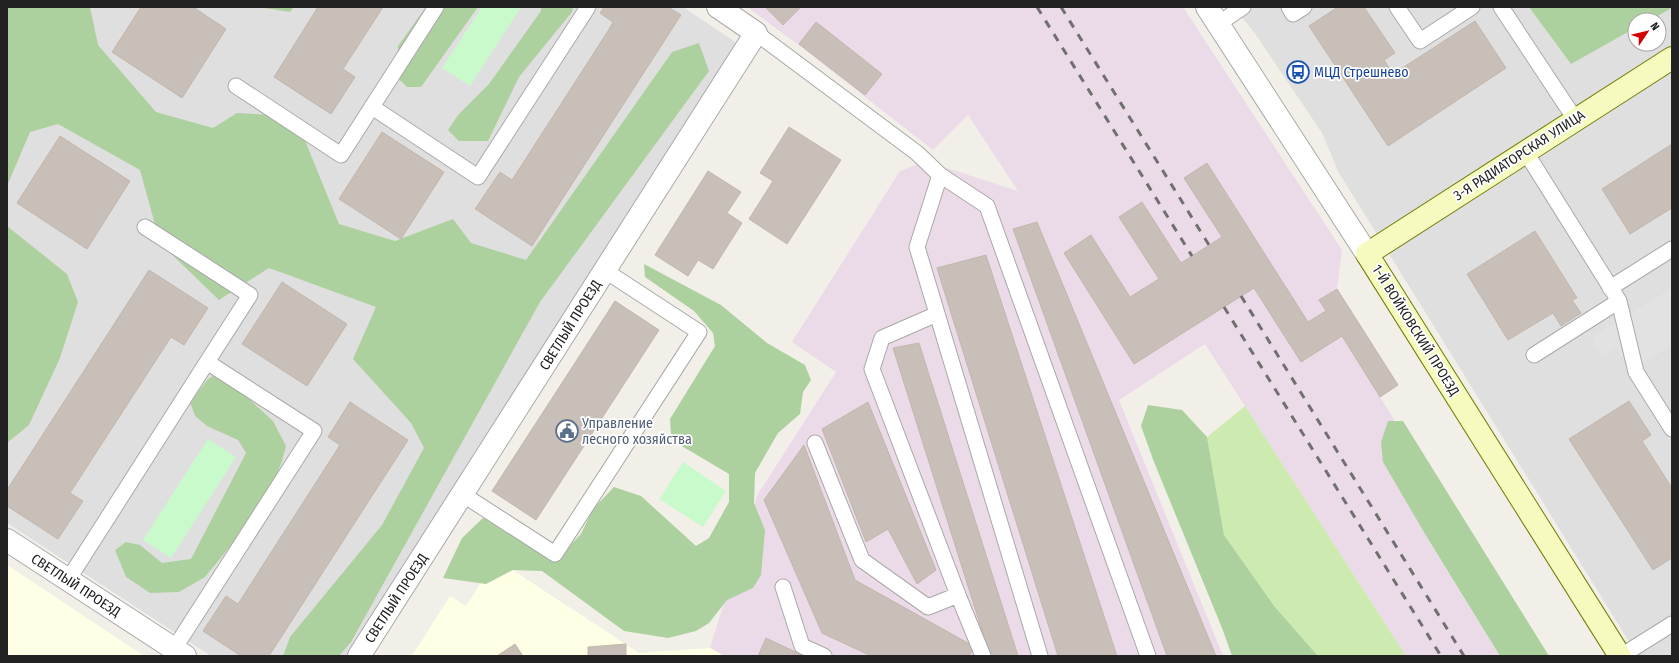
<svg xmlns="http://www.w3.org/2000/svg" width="1679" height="663" font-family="'Fira Sans Condensed',sans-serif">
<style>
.residential{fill:#e0dfdf;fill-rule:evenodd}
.industrial{fill:#ebdbe8}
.education{fill:#ffffe5}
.grass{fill:#cdebb0}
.forest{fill:#add19e}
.park{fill:#c8facc}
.parking{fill:#e2e2e2}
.building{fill:#c7bfb8;stroke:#c4b6ab}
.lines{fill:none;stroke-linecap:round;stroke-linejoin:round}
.lane-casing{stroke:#a9a9a9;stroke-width:17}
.street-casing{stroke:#a9a9a9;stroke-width:24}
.secondary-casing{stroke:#707d05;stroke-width:24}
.lane{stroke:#fff;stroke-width:15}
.street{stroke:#fff;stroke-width:22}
.secondary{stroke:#f7fabf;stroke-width:22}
.rail{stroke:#707070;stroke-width:3;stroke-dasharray:8 8;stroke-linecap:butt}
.labels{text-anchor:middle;stroke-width:3.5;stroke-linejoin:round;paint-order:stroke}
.transit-label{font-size:14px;fill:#164399;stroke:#fff;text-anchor:start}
.street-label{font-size:14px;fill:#222;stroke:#fff}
.service-label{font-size:14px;fill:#4e5e75;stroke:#fff;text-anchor:start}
</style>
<rect width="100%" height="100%" fill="#f2efe9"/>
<path class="residential" d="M7,7H683L734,41L737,48L346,656H211L7,523Z
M1233,7H1672V656H1638L1339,173L1322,133L1254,32ZM1635,20H1659V44H1635Z"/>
<path class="industrial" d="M747,7H1183L1342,250L1337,289L1398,385L1380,397L1452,513L1428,540L1500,656H1406L1205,344L1119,400L1223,656H724L710,648L758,494L836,372L792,342L900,171L925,161L1018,191L968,115L933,150L796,43Z"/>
<path class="education" d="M496,559L639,653L710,648L724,656H412L450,596L466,606Z
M7,565L144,656H7Z"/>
<path class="grass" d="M1245,406L1406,656H1318L1275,607L1224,535L1207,437Z"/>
<path class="forest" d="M7,7H90L98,45L156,112L213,128L237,113L295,116L339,224L395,241L453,219L471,243L526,260L672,52L699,43L709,71L540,302L351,642L339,656H283L290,637L382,525L424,448L411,423L353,359L376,307L269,268L219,300L160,243L140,170L58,124L30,132L7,186Z
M258,7H294L290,12Z
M426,7H478L421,87H407L397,77L398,46Z
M541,7H573L572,12L519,77L488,141H459L448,130L458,115L489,84L541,11Z
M1529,7H1672V8L1650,20H1635V28L1571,64Z
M7,226L67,274L78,302L60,358L29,425L7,443Z
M644,264L721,305L767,343L805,365L811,380L803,392L800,414L778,433L755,473L754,503L765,530L761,575L753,588L727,600L709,623L696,631L668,638L624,631L542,571L513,570L486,584L443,578L462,538L483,518L506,521L555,561L581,534L593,509L614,487L641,496L696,546L709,538L729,502V474L680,445L671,434L670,419L715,346L713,333L694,311L645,277Z
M220,372L273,421L286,446L282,461L267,501L205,577L179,592L150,593L126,577L115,550L126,542L140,545L162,563L191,559L246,453L238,440L207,426L195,416L190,402L208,379Z
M1148,405L1182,410L1207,437L1224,535L1275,607L1318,656H1232L1222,628L1154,462L1141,426Z
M1388,421H1403L1549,656H1500L1428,539L1383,462L1381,442Z"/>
<path class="park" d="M482,7H521L470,86L442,68Z
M208,439L236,457L171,558L143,540Z
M683,462L726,491L703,527L659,499Z"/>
<path class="parking" d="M1672,288V345L1631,371L1616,347L1602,356L1591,338Z"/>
<path class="building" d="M141,7H193L226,29L182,98L112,52Z
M318,7H383L343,69L355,77L331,114L274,77Z
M604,7H668L681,15L532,246L475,209L500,172L512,180L608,31L613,22L600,13Z
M765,7H801L783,25Z
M1338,7H1364L1395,53L1384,60L1393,74L1475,21L1506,68L1388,146L1309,26Z
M816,22L882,74L865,95L799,44Z
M789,127L841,160L787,244L749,219L773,181L760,173Z
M382,132L444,172L401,239L339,199Z
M60,136L130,181L87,249L17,203Z
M1672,144V208L1630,234L1602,189Z
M1207,163L1308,322L1326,311L1319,300L1337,289L1398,385L1380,397L1342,336L1301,362L1254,288L1134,364L1064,253L1091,235L1130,297L1159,279L1119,217L1142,202L1181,263L1222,237L1184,178Z
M708,171L741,192L727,213L742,223L713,269L698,260L688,276L655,255Z
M1037,222L1216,656H1167L1013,229Z
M1535,231L1577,298L1572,300L1581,313L1561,326L1553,313L1508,340L1467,274Z
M986,255L1117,656H1058L937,268Z
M149,270L208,308L184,345L171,337L70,493L83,501L58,539L7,506V490Z
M282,282L347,324L307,386L242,344Z
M615,301L659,330L536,520L492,491Z
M919,343L1018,656H990L893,348Z
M1629,401L1651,435L1642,441L1672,488V558L1653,570L1569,439Z
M350,402L408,440L269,656H241L203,631L226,596L238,604L340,445L328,437Z
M868,402L936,570L917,584L888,529L866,542L822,429Z
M804,445L855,580L975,647L969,656H871L822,633L764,500Z
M766,638L804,656H758Z
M515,644L523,656H497Z
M626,644V656H588V647Z"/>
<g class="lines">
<g class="lane-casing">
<path id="lane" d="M1289,7L1293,14L1304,7
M1397,7L1420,41L1472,7
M1501,7L1575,119
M1218,24L1243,7
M756,33L917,153L940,175L917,247L1040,656
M236,86L341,155L436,7
M372,107L478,177L588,7
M1525,151L1619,301L1636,372L1672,429
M940,175L987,206L1148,656
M145,227L250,295L207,362L314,431L174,649
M1610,288L1672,249
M937,314L882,338L872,369L958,595L983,656
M1534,355L1619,301
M815,443L862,560L928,607L958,595
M462,494L555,554L699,332L604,270
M68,580L207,362
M783,587L802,646L824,656
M1621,656L1672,624"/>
</g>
<g class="street-casing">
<path id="street" d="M1207,7L1367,254
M7,540L185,656
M359,656L756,33L718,7"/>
</g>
<g class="secondary-casing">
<path id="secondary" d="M1620,656L1367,254L1672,58"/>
</g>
<use href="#lane" class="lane"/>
<use href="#street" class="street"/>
<use href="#secondary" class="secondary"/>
<path class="rail" d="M1037,7L1192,256
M1061,7L1209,245
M1241,296L1464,656
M1224,307L1441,656"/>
</g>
<defs>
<g id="bus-ring" transform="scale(1.15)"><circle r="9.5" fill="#fff" stroke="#1a4fb4" stroke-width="1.5"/><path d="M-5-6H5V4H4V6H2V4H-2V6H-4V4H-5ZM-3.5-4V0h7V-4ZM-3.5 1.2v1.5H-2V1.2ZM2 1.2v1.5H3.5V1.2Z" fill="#1a4fb4"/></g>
<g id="civic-ring" transform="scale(1.15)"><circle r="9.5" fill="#fff" stroke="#5c6f8a" stroke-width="1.5"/><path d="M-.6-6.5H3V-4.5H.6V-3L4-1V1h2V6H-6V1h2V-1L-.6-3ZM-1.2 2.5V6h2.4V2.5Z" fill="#5c6f8a"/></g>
</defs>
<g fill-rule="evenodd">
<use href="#bus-ring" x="1298" y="72"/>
<use href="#civic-ring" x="567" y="431"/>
</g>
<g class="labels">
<g class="transit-label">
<text x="1314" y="77">МЦД Стрешнево</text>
</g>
<g class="street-label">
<text transform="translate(1519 155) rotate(-33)" y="5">3-Я РАДИАТОРСКАЯ УЛИЦА</text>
<text transform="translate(570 325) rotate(-58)" y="5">СВЕТЛЫЙ ПРОЕЗД</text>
<text transform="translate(1416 330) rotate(58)" y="5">1-Й ВОЙКОВСКИЙ ПРОЕЗД</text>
<text transform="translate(76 585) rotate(33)" y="5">СВЕТЛЫЙ ПРОЕЗД</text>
<text transform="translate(396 598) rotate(-57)" y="5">СВЕТЛЫЙ ПРОЕЗД</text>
</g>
<g class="service-label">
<text x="582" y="428">Управление<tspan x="582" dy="16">лесного хозяйства</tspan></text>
</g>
</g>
<rect width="1679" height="663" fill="none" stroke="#222222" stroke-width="16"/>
<g transform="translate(1647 32) rotate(55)"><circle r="19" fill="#ffffff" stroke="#a7a7a7"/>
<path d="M0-3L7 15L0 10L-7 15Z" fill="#d40000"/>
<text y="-6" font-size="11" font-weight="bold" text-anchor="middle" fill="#222222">N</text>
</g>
</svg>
